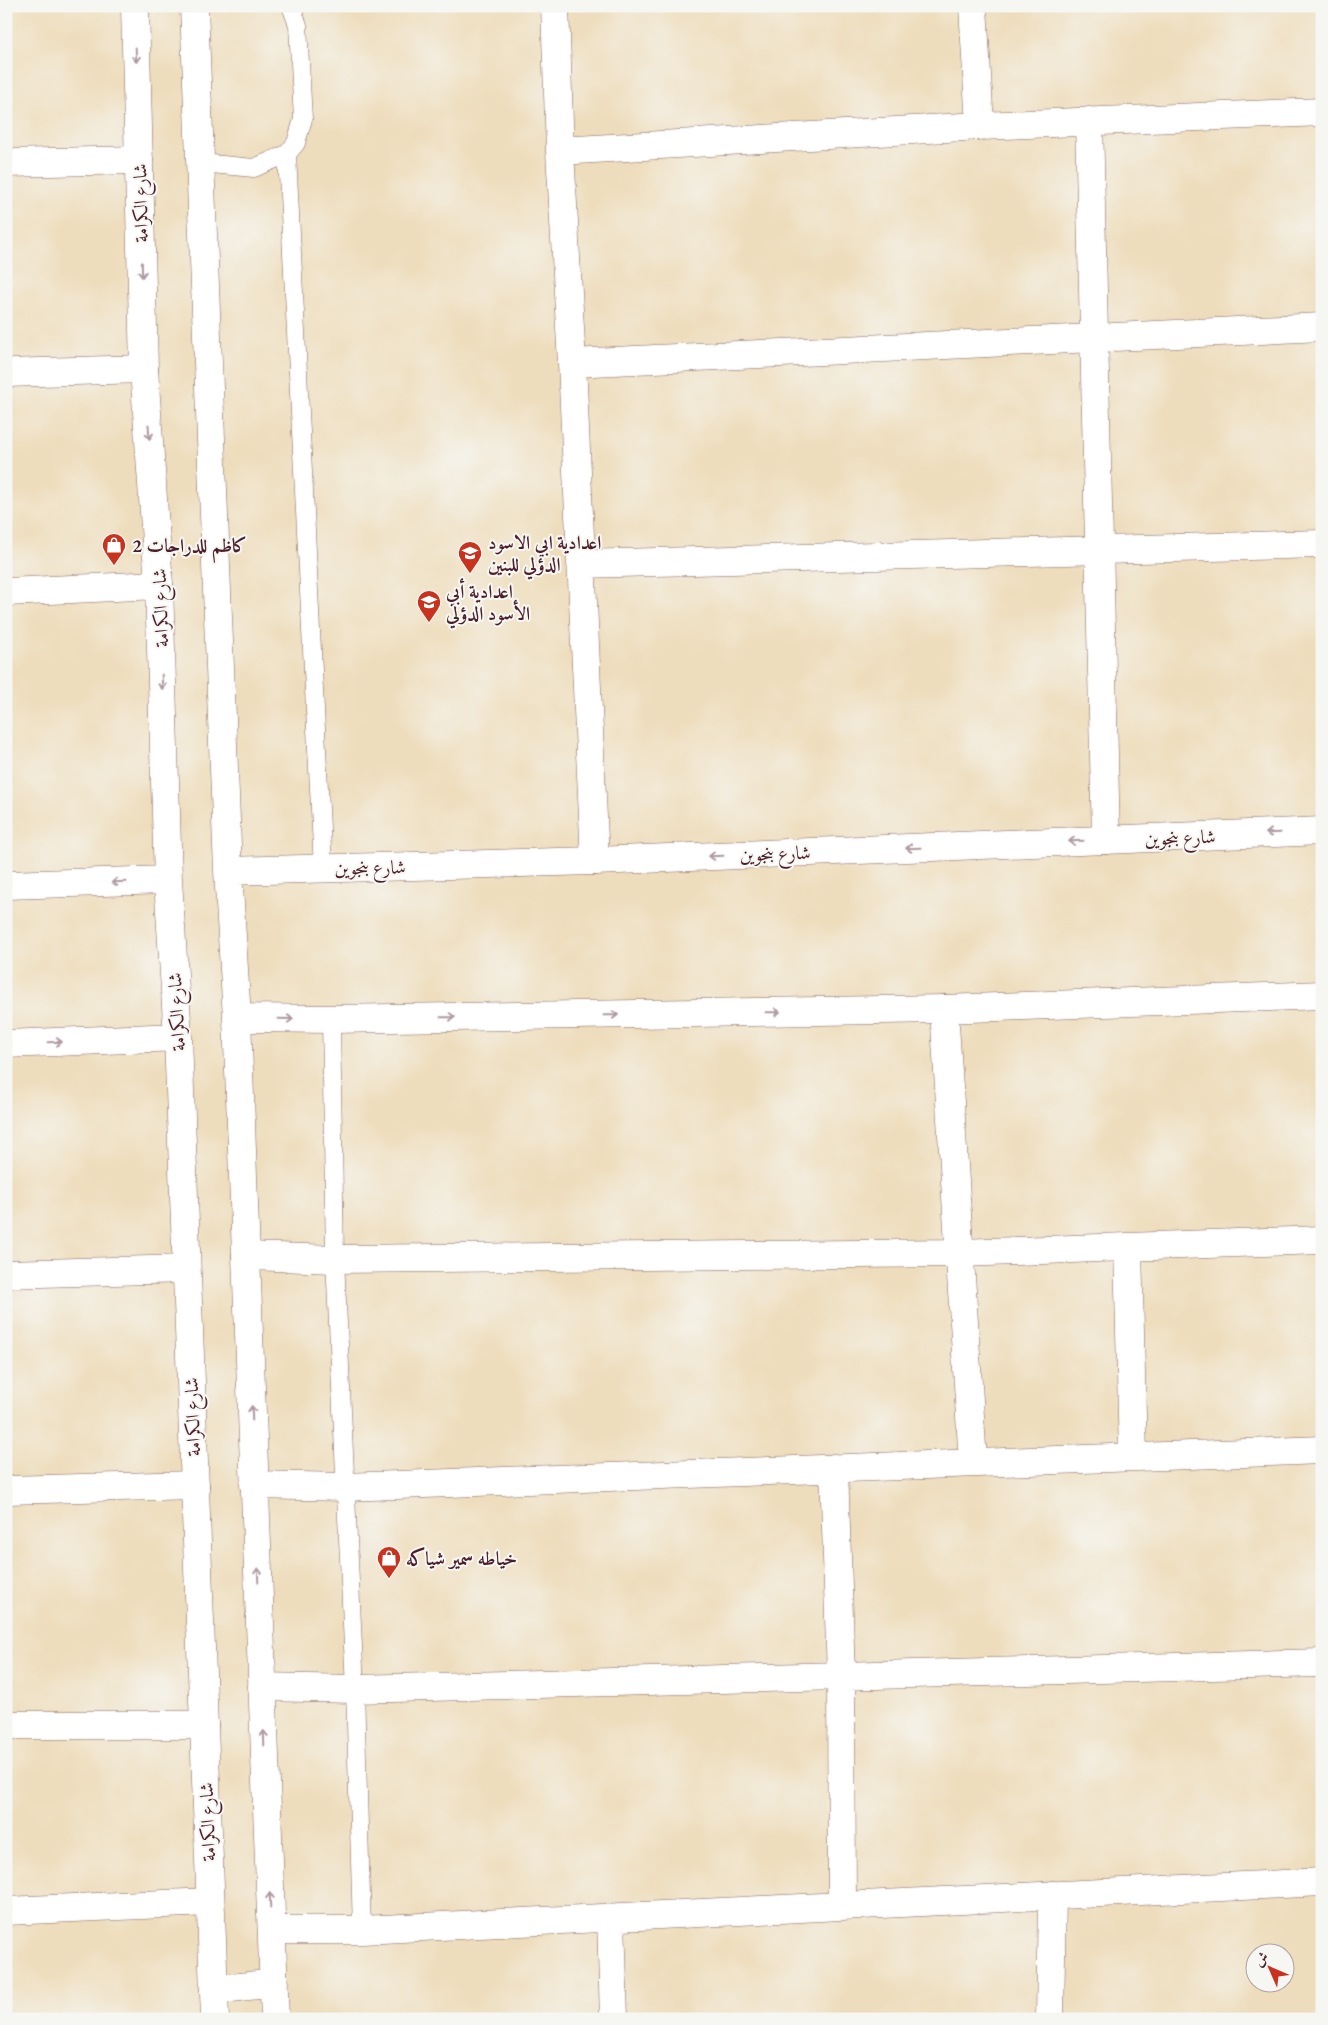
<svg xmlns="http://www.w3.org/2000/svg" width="1328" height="2025" font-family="'EB Garamond',Amiri,serif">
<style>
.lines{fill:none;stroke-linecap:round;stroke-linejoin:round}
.service-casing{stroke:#83625e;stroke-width:19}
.minor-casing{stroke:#83625e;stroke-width:29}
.tertiary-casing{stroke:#83625e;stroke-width:29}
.service{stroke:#fff;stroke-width:18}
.minor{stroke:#fff;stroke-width:28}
.tertiary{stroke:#fff;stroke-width:28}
.oneway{stroke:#ae9aa0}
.labels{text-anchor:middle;stroke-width:4;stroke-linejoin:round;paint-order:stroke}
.street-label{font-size:19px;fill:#4a1f2b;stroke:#f6f6f2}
.poi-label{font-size:19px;font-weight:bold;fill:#4a1f2b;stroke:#f6f6f2;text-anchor:start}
</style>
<rect width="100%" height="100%" fill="#f6f6f2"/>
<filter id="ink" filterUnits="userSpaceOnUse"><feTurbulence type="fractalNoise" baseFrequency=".02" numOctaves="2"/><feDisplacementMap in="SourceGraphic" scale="10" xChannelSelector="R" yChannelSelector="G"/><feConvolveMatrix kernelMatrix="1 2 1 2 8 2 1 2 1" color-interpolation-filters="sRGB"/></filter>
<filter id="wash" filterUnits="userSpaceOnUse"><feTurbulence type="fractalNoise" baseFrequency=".0096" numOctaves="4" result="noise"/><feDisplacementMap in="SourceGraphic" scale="20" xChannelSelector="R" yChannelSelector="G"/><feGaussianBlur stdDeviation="1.12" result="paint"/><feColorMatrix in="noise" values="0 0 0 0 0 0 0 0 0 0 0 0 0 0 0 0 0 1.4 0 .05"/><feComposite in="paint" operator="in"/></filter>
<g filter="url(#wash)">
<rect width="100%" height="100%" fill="#eeddbc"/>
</g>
<g filter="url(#ink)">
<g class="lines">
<g class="service-casing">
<path id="service" d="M287,154L323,868
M201,163L254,168L287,154L296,143L303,119L302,101L298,25L291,6
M331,1019L335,1259L355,1689L362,1930"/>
</g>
<g class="minor-casing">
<path id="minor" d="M555,6L560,151L572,363L595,861
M973,6L980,126
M1089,121L1106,840
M560,151L980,126L1322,112
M6,163L139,160
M572,363L1322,327
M6,373L144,369
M581,564L1322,544
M6,592L159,585
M944,1009L973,1463
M1128,1247L1133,1457
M246,1256L335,1259L958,1253L1322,1240
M6,1274L186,1269
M834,1468L841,1676L842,1906
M254,1485L345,1487L1322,1450
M6,1490L195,1485
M262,1687L355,1689L1322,1663
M6,1725H204
M6,1911L210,1902
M611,1918L614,2019
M272,1930H362L1322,1882
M1050,2019L1052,1895"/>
</g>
<g class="tertiary-casing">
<path id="tertiary" d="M135,6L144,369L159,585L168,880L178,1037L215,2019
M194,6L228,871L237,1018L275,2019
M228,871L595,861L1322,831
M6,885L168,880
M237,1018L331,1019L944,1009L1322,995
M6,1044L178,1037
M214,1990L274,1983"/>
</g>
<use href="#service" class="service"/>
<use href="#minor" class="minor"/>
<use href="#tertiary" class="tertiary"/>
</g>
<defs><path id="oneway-shaft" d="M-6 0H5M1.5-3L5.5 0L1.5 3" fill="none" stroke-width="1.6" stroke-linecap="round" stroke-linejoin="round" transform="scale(1.25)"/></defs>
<g class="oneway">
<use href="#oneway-shaft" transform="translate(136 55) rotate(88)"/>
<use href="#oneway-shaft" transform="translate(142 270) rotate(89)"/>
<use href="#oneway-shaft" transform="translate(149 432) rotate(86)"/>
<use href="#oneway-shaft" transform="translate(162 682) rotate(88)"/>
<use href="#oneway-shaft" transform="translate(1273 833) rotate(178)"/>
<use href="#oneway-shaft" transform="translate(1076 841) rotate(178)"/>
<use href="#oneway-shaft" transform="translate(913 848) rotate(178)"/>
<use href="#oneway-shaft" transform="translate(716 856) rotate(178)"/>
<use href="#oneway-shaft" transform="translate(119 882) rotate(178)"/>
<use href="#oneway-shaft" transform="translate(773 1012) rotate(-1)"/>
<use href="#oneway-shaft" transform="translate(611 1015) rotate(-1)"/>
<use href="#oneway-shaft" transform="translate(448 1017) rotate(-1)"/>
<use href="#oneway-shaft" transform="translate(286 1019) rotate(1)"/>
<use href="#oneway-shaft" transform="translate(55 1042) rotate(-2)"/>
<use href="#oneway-shaft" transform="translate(252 1413) rotate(-92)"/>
<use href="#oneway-shaft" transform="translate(258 1575) rotate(-92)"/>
<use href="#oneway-shaft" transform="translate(264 1738) rotate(-92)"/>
<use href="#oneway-shaft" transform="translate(270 1900) rotate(-92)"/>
</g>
</g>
<defs>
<g id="shop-pin" transform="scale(1.25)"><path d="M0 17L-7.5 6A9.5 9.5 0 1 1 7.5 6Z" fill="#c8321e" stroke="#f6f6f2"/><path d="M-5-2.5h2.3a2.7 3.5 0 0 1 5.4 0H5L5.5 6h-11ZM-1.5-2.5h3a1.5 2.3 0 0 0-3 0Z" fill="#fff"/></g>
<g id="school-pin" transform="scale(1.25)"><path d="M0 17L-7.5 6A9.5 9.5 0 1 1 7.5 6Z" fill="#c8321e" stroke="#f6f6f2"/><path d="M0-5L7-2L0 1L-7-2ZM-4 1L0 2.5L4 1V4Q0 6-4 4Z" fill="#fff"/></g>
</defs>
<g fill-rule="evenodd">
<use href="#shop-pin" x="114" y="545"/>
<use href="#school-pin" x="470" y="553"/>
<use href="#school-pin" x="429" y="602"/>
<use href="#shop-pin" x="389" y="1558"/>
</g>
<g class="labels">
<g class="street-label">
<text transform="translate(140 203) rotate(-91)" y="7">شارع الكرامة</text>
<text transform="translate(160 608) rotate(-92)" y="7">شارع الكرامة</text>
<text transform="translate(1180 837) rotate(-2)" y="7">شارع بنجوين</text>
<text transform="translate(775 853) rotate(-2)" y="7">شارع بنجوين</text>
<text transform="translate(370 867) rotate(-1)" y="7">شارع بنجوين</text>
<text transform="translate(176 1012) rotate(-93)" y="7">شارع الكرامة</text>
<text transform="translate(192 1417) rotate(-92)" y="7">شارع الكرامة</text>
<text transform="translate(207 1822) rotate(-92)" y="7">شارع الكرامة</text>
</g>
<g class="poi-label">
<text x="488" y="549">اعدادية ابي الاسود<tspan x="488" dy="22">الدؤلي للبنين</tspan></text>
<text x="132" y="552">كاظم للدراجات 2</text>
<text x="446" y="598">اعدادية أبي<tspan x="446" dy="22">الأسود الدؤلي</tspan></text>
<text x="406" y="1565">خياطه سمير شياكه</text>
</g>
</g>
<rect width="1328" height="2025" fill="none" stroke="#f6f6f2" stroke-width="25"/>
<g transform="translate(1270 1968) rotate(315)"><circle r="24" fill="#f6f6f2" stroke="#b1a0a2"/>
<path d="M0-4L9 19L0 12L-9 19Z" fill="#c8321e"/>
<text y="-8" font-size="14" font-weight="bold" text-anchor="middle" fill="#4a1f2b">ش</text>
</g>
</svg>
